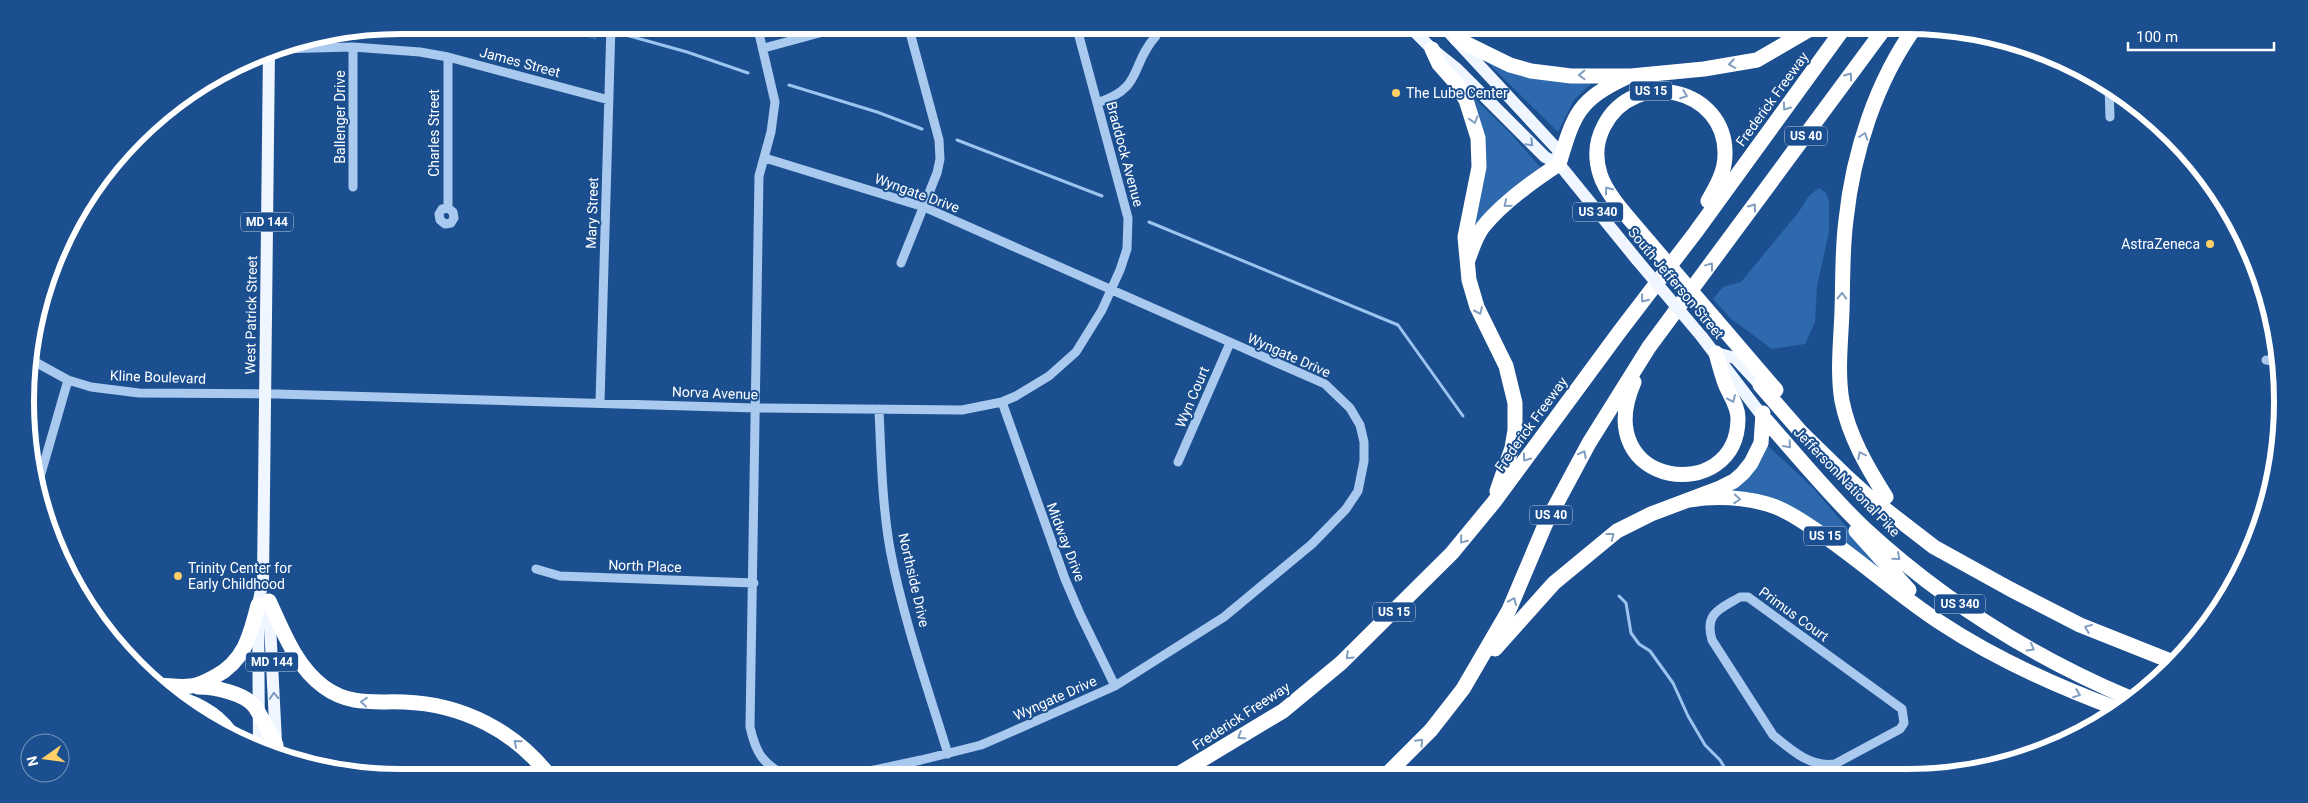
<svg xmlns="http://www.w3.org/2000/svg" width="2308" height="803" font-family="Roboto,sans-serif">
<style>
.green{fill:#2e69ad}
.lines{fill:none;stroke-linecap:round;stroke-linejoin:round}
.stream{stroke:#9cc4f0;stroke-width:3}
.minor{stroke:#a9c9ee;stroke-width:9}
.major{stroke:#f0f6ff;stroke-width:12}
.highway{stroke:#fff;stroke-width:15}
.major-bridge{stroke:#f0f6ff;stroke-width:12}
.highway-bridge{stroke:#fff;stroke-width:15}
.oneway{stroke:#829ec1}
.oneway2{stroke:#7b9ac1}
.poi-dot{fill:#ffd166;stroke:#1b4f8f;stroke-width:2}
.labels{text-anchor:middle;stroke-width:4;stroke-linejoin:round;paint-order:stroke}
.shield{fill:#1b4f8f;stroke:#bbcadd;stroke-width:1}
.shield-label{font-size:12px;font-weight:bold;fill:#fff}
.street-label{font-size:14px;fill:#fff;stroke:#1b4f8f}
.poi-label{font-size:14px;fill:#fff;stroke:#1b4f8f;text-anchor:start}
.rim{fill:none;stroke:#fff;stroke-width:6}
</style>
<rect width="100%" height="100%" fill="#1b4f8f"/>
<path class="green" d="M551,25H599L596,40Z
M1485,60L1592,83L1574,100L1558,132Z
M1470,94L1511,134L1540,167L1485,215L1471,236L1478,202Z
M1819,188L1826,193L1829,202V232L1817,286L1815,322L1805,344L1772,349L1730,318L1713,299L1723,287L1741,282L1798,213L1809,196Z
M1768,446L1813,488L1895,583L1815,523L1728,493Z"/>
<g class="lines">
<path class="stream" d="M590,25L687,52L748,73
M789,85L877,112L922,129
M957,140L1102,196
M1149,222L1398,325L1463,416
M1619,596L1626,603L1631,633L1639,644L1650,651L1673,683L1688,716L1705,745L1720,760L1729,775"/>
<path class="minor" d="M757,25L775,102L771,132L759,176L750,727C756,754 763,764 788,777
M764,48L849,25
M274,49L353,47L420,52L448,57L609,100
M448,57V208L453,212L454,218L451,223L445,224L440,220L439,214L442,209L448,208
M2109,86L2110,117
M1097,103C1145,87 1129,66 1156,36
M765,158L924,207L1325,384L1350,408L1360,425L1364,442V461L1358,491L1346,509L1312,544L1224,617L1115,686L1002,736L981,745L921,760L841,777
M353,187V47
M901,263L937,173L940,159L939,140L908,25
M28,358L68,380L91,387L139,393L277,394L755,408L962,410L1002,402L1016,396L1049,376L1076,352L1102,310L1120,270L1127,249L1128,218L1076,25
M2266,360L2280,362
M600,402L611,25
M1002,402L1065,579L1080,614L1115,686
M879,409C881,455 882,503 890,549C903,618 927,686 948,754
M1178,462L1230,343
M36,491L68,380
M536,569L560,576L754,583
M1740,597H1748L1902,709L1904,723L1900,729L1835,764C1811,768 1791,750 1773,735L1712,640C1704,613 1720,609 1740,597Z
M1835,764L1840,775"/>
<path class="major" d="M1408,25L1432,49L1457,69L1545,157L1559,164L1637,260
M1442,25L1558,150L1559,164
M1702,337L1763,417
M1716,353L1735,358L1760,385
M269,605L276,742
M259,745L258,605L263,580L269,50"/>
<path class="highway" d="M1457,39L1510,65L1531,71L1571,76H1631L1704,69L1757,60L1817,25
M1432,49L1439,64L1455,82L1466,100L1478,138L1479,167L1465,237L1469,280L1477,307L1506,366L1515,403V430L1512,448L1497,491
M1649,242C1634,223 1607,197 1600,174C1595,158 1596,141 1604,126C1634,67 1727,88 1725,155C1725,172 1716,187 1708,201
M1468,260C1472,249 1476,236 1483,227C1503,202 1533,181 1559,164C1574,114 1578,100 1627,77
M1715,319L1776,390
M1634,382C1588,488 1738,507 1738,418C1738,407 1731,397 1726,386C1722,376 1719,364 1716,353
M1760,385L1800,431L1847,477L1868,496L1934,547L2010,589L2080,625L2173,662
M1763,417C1796,454 1829,495 1865,529C1943,601 2035,658 2132,699
M1886,497C1867,467 1849,436 1842,401C1837,372 1841,340 1842,311C1843,280 1842,250 1846,220C1853,153 1876,81 1916,26
M1689,500C1714,496 1742,497 1767,504C1785,509 1802,521 1817,531C1860,560 1898,595 1941,623C1997,660 2056,686 2118,709
M1856,531L1909,590
M269,601C283,631 296,667 324,687C350,706 374,701 404,702C462,704 516,731 551,778
M1495,649L1554,583L1617,531L1651,514L1720,488L1734,481L1743,473L1751,463L1761,443L1763,413
M156,685C167,685 180,688 191,686C200,685 209,680 216,676C245,660 250,635 258,605
M198,687C214,687 245,693 255,707C263,719 269,732 276,745
M171,697C193,701 216,713 229,731
M1175,776L1283,711L1341,663L1452,553L1494,502L1620,331L1695,233L1846,25
M1385,776L1431,730L1463,689L1509,610L1545,525L1589,443L1649,347L1887,25"/>
<path class="major-bridge" d="M1637,260L1702,337"/>
<path class="highway-bridge" d="M1649,242L1715,319"/>
</g>
<defs><path id="oneway-chevron" d="M-2-3.5L2.5 0L-2 3.5" fill="none" stroke-width="1.6" stroke-linecap="round" stroke-linejoin="round" transform="scale(1.25)"/></defs>
<g class="oneway">
<use href="#oneway-chevron" transform="translate(1732 64) rotate(171)"/>
<use href="#oneway-chevron" transform="translate(1582 75) rotate(178)"/>
<use href="#oneway-chevron" transform="translate(1849 76) rotate(-54)"/>
<use href="#oneway-chevron" transform="translate(1684 95) rotate(21)"/>
<use href="#oneway-chevron" transform="translate(1786 107) rotate(126)"/>
<use href="#oneway-chevron" transform="translate(1474 120) rotate(73)"/>
<use href="#oneway-chevron" transform="translate(1864 136) rotate(-72)"/>
<use href="#oneway-chevron" transform="translate(1608 190) rotate(-126)"/>
<use href="#oneway-chevron" transform="translate(1507 204) rotate(141)"/>
<use href="#oneway-chevron" transform="translate(1753 207) rotate(-54)"/>
<use href="#oneway-chevron" transform="translate(1710 266) rotate(-53)"/>
<use href="#oneway-chevron" transform="translate(1842 296) rotate(-88)"/>
<use href="#oneway-chevron" transform="translate(1644 299) rotate(128)"/>
<use href="#oneway-chevron" transform="translate(1479 311) rotate(66)"/>
<use href="#oneway-chevron" transform="translate(1732 399) rotate(66)"/>
<use href="#oneway-chevron" transform="translate(1788 445) rotate(48)"/>
<use href="#oneway-chevron" transform="translate(1583 454) rotate(-62)"/>
<use href="#oneway-chevron" transform="translate(1861 455) rotate(-116)"/>
<use href="#oneway-chevron" transform="translate(1526 458) rotate(126)"/>
<use href="#oneway-chevron" transform="translate(1737 499) rotate(4)"/>
<use href="#oneway-chevron" transform="translate(1611 536) rotate(-38)"/>
<use href="#oneway-chevron" transform="translate(1463 540) rotate(129)"/>
<use href="#oneway-chevron" transform="translate(1897 557) rotate(41)"/>
<use href="#oneway-chevron" transform="translate(1513 601) rotate(-67)"/>
<use href="#oneway-chevron" transform="translate(2088 628) rotate(-158)"/>
<use href="#oneway-chevron" transform="translate(2031 648) rotate(30)"/>
<use href="#oneway-chevron" transform="translate(1349 656) rotate(136)"/>
<use href="#oneway-chevron" transform="translate(2077 694) rotate(21)"/>
<use href="#oneway-chevron" transform="translate(364 702) rotate(-175)"/>
<use href="#oneway-chevron" transform="translate(1241 736) rotate(148)"/>
<use href="#oneway-chevron" transform="translate(1420 742) rotate(-47)"/>
<use href="#oneway-chevron" transform="translate(517 743) rotate(-141)"/>
</g>
<g class="oneway2">
<use href="#oneway-chevron" transform="translate(1530 143) rotate(45)"/>
<use href="#oneway-chevron" transform="translate(274 696) rotate(-93)"/>
</g>
<g class="poi-dot">
<circle cx="1396" cy="93" r="5"/>
<circle cx="2210" cy="244" r="5"/>
<circle cx="178" cy="576" r="5"/>
</g>
<g class="labels">
<g class="shield">
<rect x="1630" y="81.5" width="42" height="19" rx="4"/>
<rect x="1785" y="126.5" width="42" height="19" rx="4"/>
<rect x="1573" y="202.5" width="50" height="19" rx="4"/>
<rect x="241" y="212.5" width="52" height="19" rx="4"/>
<rect x="1530" y="505.5" width="42" height="19" rx="4"/>
<rect x="1804" y="526.5" width="42" height="19" rx="4"/>
<rect x="1935" y="594.5" width="50" height="19" rx="4"/>
<rect x="1373" y="602.5" width="42" height="19" rx="4"/>
<rect x="246" y="652.5" width="52" height="19" rx="4"/>
</g>
<g class="shield-label">
<text x="1651" y="95">US 15</text>
<text x="1806" y="140">US 40</text>
<text x="1598" y="216">US 340</text>
<text x="267" y="226">MD 144</text>
<text x="1551" y="519">US 40</text>
<text x="1825" y="540">US 15</text>
<text x="1960" y="608">US 340</text>
<text x="1394" y="616">US 15</text>
<text x="272" y="666">MD 144</text>
</g>
<g class="street-label">
<text transform="translate(520 62) rotate(15)" y="5">James Street</text>
<text transform="translate(1772 99) rotate(-54)" y="5">Frederick Freeway</text>
<text transform="translate(340 117) rotate(-90)" y="5">Ballenger Drive</text>
<text transform="translate(434 133) rotate(-90)" y="5">Charles Street</text>
<text transform="translate(1125 154) rotate(75)" y="5">Braddock Avenue</text>
<text transform="translate(917 193) rotate(20)" y="5">Wyngate Drive</text>
<text transform="translate(592 213) rotate(-88)" y="5">Mary Street</text>
<text transform="translate(1676 283) rotate(50)" y="5">South Jefferson Street</text>
<text transform="translate(251 315) rotate(-89)" y="5">West Patrick Street</text>
<text transform="translate(1289 355) rotate(24)" y="5">Wyngate Drive</text>
<text transform="translate(158 377) rotate(2)" y="5">Kline Boulevard</text>
<text transform="translate(715 393) rotate(2)" y="5">Norva Avenue</text>
<text transform="translate(1192 397) rotate(-67)" y="5">Wyn Court</text>
<text transform="translate(1531 424) rotate(-54)" y="5">Frederick Freeway</text>
<text transform="translate(1847 482) rotate(46)" y="5">Jefferson National Pike</text>
<text transform="translate(1066 542) rotate(69)" y="5">Midway Drive</text>
<text transform="translate(645 566) rotate(2)" y="5">North Place</text>
<text transform="translate(914 580) rotate(77)" y="5">Northside Drive</text>
<text transform="translate(1794 614) rotate(36)" y="5">Primus Court</text>
<text transform="translate(1055 698) rotate(-24)" y="5">Wyngate Drive</text>
<text transform="translate(1241 716) rotate(-33)" y="5">Frederick Freeway</text>
</g>
<g class="poi-label">
<text x="1406" y="98">The Lube Center</text>
<text x="2200" y="249" text-anchor="end">AstraZeneca</text>
<text x="188" y="573">Trinity Center for<tspan x="188" dy="16">Early Childhood</tspan></text>
</g>
</g>
<path d="M0 0H2308V803H0ZM401 34H1907A367 367 0 0 1 2274 401V402A367 367 0 0 1 1907 769H401A367 367 0 0 1 34 402V401A367 367 0 0 1 401 34Z" fill="#1b4f8f" fill-rule="evenodd"/>
<path class="rim" d="M401 34H1907A367 367 0 0 1 2274 401V402A367 367 0 0 1 1907 769H401A367 367 0 0 1 34 402V401A367 367 0 0 1 401 34Z"/>
<g transform="translate(45 758) rotate(256)"><circle r="24" fill="#1b4f8f" stroke="#7695bc"/>
<path d="M0-4L9 19L0 12L-9 19Z" fill="#ffd166"/>
<text y="-8" font-size="14" font-weight="bold" text-anchor="middle" fill="#ffffff">N</text>
</g>
<path d="M2128 42v8h146v-8" fill="none" stroke="#ffffff" stroke-width="2.5"/>
<text x="2136" y="42" font-size="15" fill="#ffffff" stroke="#1b4f8f" stroke-width="4" paint-order="stroke">100 m</text>
</svg>
